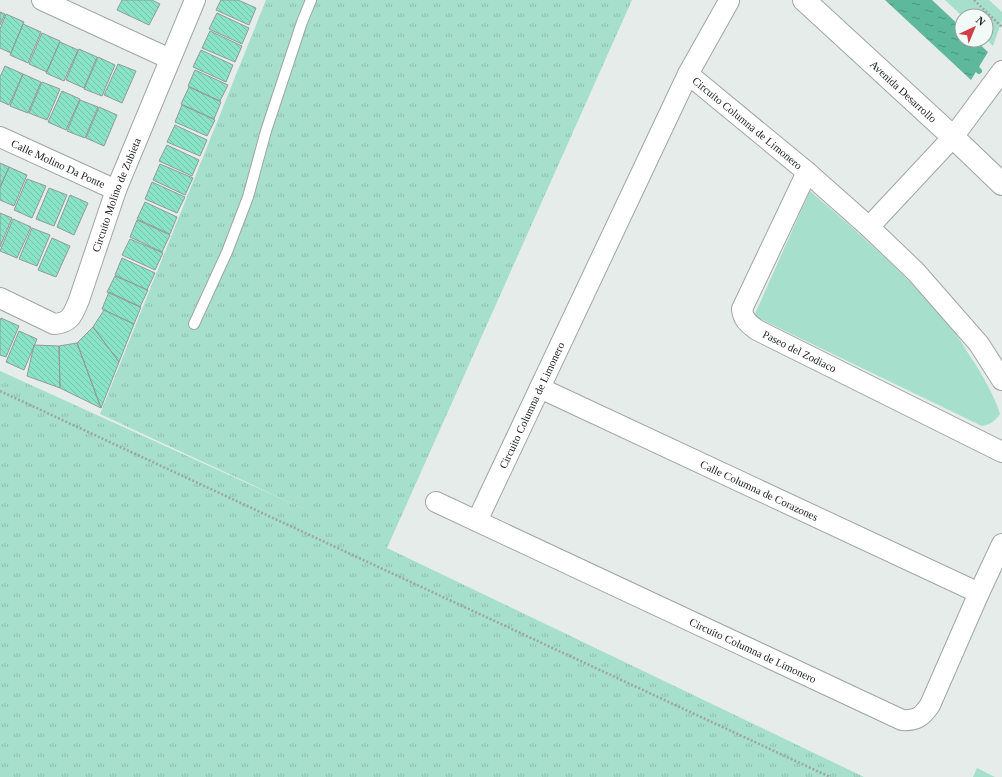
<svg xmlns="http://www.w3.org/2000/svg" width="1002" height="777" font-family="Georgia,serif">
<style>
.grass{fill:url(#grass-tufts)}
.green{fill:#a6dfcb}
.water{fill:url(#water-ripples)}
.lines{fill:none;stroke-linecap:round;stroke-linejoin:round}
.stream{stroke:#5db89c;stroke-width:6}
.building{fill:url(#building-back-hatch);stroke:#939a97}
.service-casing{stroke:#9fa6a4;stroke-width:12}
.minor-casing{stroke:#9fa6a4;stroke-width:22}
.tertiary-casing{stroke:#9fa6a4;stroke-width:24}
.path{stroke:#9fa5a2;stroke-width:2.5;stroke-dasharray:2 2;stroke-linecap:butt}
.service{stroke:#fff;stroke-width:10}
.minor{stroke:#fff;stroke-width:20}
.tertiary{stroke:#fff;stroke-width:22}
.labels{text-anchor:middle;stroke-width:3;stroke-linejoin:round;paint-order:stroke}
.street-label{font-size:11px;fill:#1c1f1e;stroke:#f2faf7}
</style>
<defs>
<pattern id="grass-tufts" width="24" height="20" patternUnits="userSpaceOnUse"><rect width="24" height="20" fill="#a6dfcb"/><path d="M3 7l-1-3M5 7V3M7 7l1-3M15 17l-1-3M17 17v-4M19 17l1-3" fill="none" stroke="#8ebfae"/></pattern>
<pattern id="water-ripples" width="26" height="14" patternUnits="userSpaceOnUse"><rect width="26" height="14" fill="#5db89c"/><path d="M2 4q2-2 4 0t4 0M15 11q2-2 4 0t4 0" fill="none" stroke="#4c957f"/></pattern>
<pattern id="building-back-hatch" width="6" height="6" patternUnits="userSpaceOnUse"><rect width="6" height="6" fill="#89e4c7"/><path d="M-1 5l2 2M0 0l6 6M5-1l2 2" fill="none" stroke="#76c3aa"/></pattern>
</defs>
<rect width="100%" height="100%" fill="#e5ece9"/>
<path class="grass" d="M266,0H632L387,548L864,777H0V371L315,514L100,414Z"/>
<path class="green" d="M945,0H989L1002,12V20L993,46L986,39V16H962Z
M810,191C861,235 916,282 957,336C963,344 968,354 974,362C984,378 994,395 1000,414C995,421 991,424 982,426L754,316Z
M977,768L995,777H973Z"/>
<path class="water" d="M885,0H932L962,28V40H975L988,52L971,80Z"/>
<g class="lines">
<path class="stream" d="M971,63L979,71"/>
</g>
<path class="building" d="M122,0H152L160,4L149,25L117,10Z
M221,0H238L256,8L249,25L216,10Z
M0,12L5,14L0,25Z
M217,13L249,28L242,44L209,29Z
M6,14L24,22L11,53L0,48V29Z
M23,24L41,32L28,63L10,55Z
M210,31L242,46L235,62L202,48Z
M42,33L60,41L47,72L29,64Z
M60,42L78,50L64,81L46,73Z
M79,49L97,57L84,88L66,80Z
M201,50L233,65L226,82L193,67Z
M98,57L115,65L102,96L84,89Z
M118,64L136,71L122,103L104,95Z
M5,66L23,74L9,105L0,101V77Z
M195,70L228,85L220,101L188,86Z
M23,74L41,82L28,113L10,106Z
M42,82L60,89L47,120L29,113Z
M189,87L221,102L214,119L181,104Z
M62,91L80,99L66,130L48,122Z
M80,100L98,107L85,138L67,131Z
M182,105L215,120L207,136L175,122Z
M99,107L117,115L104,146L86,138Z
M175,125L207,140L200,156L167,142Z
M167,145L199,160L192,176L159,161Z
M0,163L9,167L0,187Z
M160,164L193,178L185,195L153,180Z
M9,167L27,175L14,206L0,200V188Z
M27,179L46,186L32,218L14,210Z
M152,182L185,197L177,213L145,199Z
M49,188L67,195L54,226L36,219Z
M70,195L88,203L74,235L57,227Z
M145,202L177,217L170,234L137,219Z
M0,213L12,218L0,247Z
M13,219L31,227L17,258L0,251Z
M137,220L170,235L162,252L130,237Z
M32,228L50,235L37,266L19,259Z
M52,238L70,246L56,277L38,270Z
M130,239L163,253L155,270L122,255Z
M122,258L155,273L147,290L115,275Z
M115,276L148,290L140,307L107,292Z
M109,292L141,307L134,324L102,309Z
M104,310L134,324L119,362L93,327Z
M1,318L19,326L6,357L0,355V321Z
M93,327L119,362L101,408L77,343Z
M19,331L37,339L24,370L6,362Z
M77,343L101,408L60,388L59,346Z
M34,345L59,346L60,388L27,376Z"/>
<g class="lines">
<g class="service-casing">
<path id="service" d="M194,324L227,252L248,197L266,131L302,22L311,0"/>
</g>
<g class="minor-casing">
<g id="minor">
<path d="M42,0L170,59"/>
<path id="s1" d="M688,74L807,172L869,227L916,272L979,344L1002,380"/>
<path id="s2" d="M0,137L116,190"/>
<path id="s3" d="M807,172L742,309C743,320 749,324 757,330L1002,452"/>
<path d="M869,227L953,137L1002,71"/>
<path id="s4" d="M0,298L54,324C71,323 73,314 79,300L116,190L195,0"/>
<path id="s5" d="M540,388L979,593"/>
<path id="s6" d="M436,502L902,720C916,721 922,717 930,705L979,593L1002,544"/>
<path id="s7" d="M477,521L688,74L729,1"/>
</g>
</g>
<g class="tertiary-casing">
<g id="tertiary">
<path id="s8" d="M804,0L953,137L1002,184"/>
</g>
</g>
<path class="path" d="M974,0L1002,27
M0,391L830,777"/>
<use href="#service" class="service"/>
<use href="#minor" class="minor"/>
<use href="#tertiary" class="tertiary"/>
</g>
<g class="labels">
<g class="street-label">
<text dy="4" stroke="none"><textPath href="#s8" startOffset="135">Avenida Desarrollo</textPath></text>
<text dy="4" stroke="none"><textPath href="#s1" startOffset="77">Circuito Columna de Limonero</textPath></text>
<text dy="4" stroke="none"><textPath href="#s2" startOffset="64">Calle Molino Da Ponte</textPath></text>
<text dy="4" stroke="none"><textPath href="#s4" startOffset="209">Circuito Molino de Zubieta</textPath></text>
<text dy="4" stroke="none"><textPath href="#s3" startOffset="226">Paseo del Zodiaco</textPath></text>
<text dy="4" stroke="none"><textPath href="#s7" startOffset="128">Circuito Columna de Limonero</textPath></text>
<text dy="4" stroke="none"><textPath href="#s5" startOffset="242">Calle Columna de Corazones</textPath></text>
<text dy="4" stroke="none"><textPath href="#s6" startOffset="350">Circuito Columna de Limonero</textPath></text>
</g>
</g>
<g transform="translate(974 28) rotate(44)"><circle r="19" fill="#f2faf7" stroke="#9ca2a0"/>
<path d="M0-3L7 15L0 10L-7 15Z" fill="#cf3f49"/>
<text y="-6" font-size="11" font-weight="bold" text-anchor="middle" fill="#1c1f1e">N</text>
</g>
</svg>
